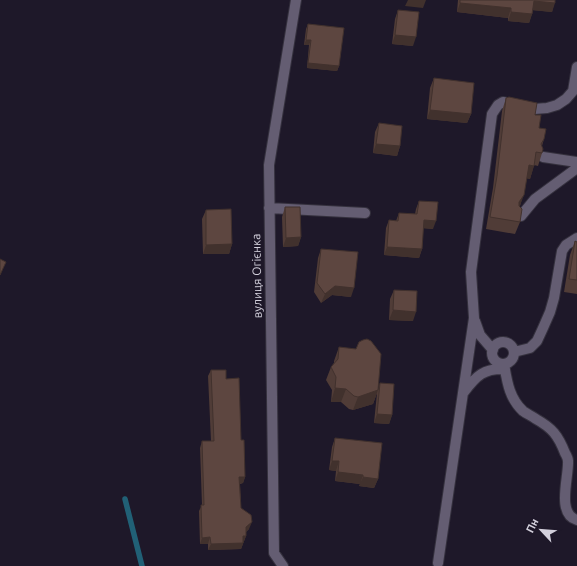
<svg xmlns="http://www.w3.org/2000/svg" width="577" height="566" font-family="Ubuntu,sans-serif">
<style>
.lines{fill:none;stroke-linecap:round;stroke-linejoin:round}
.stream{stroke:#216076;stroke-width:5.5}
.minor-casing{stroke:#35313e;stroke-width:12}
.minor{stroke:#645d72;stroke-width:10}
.wall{fill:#503c37}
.shaded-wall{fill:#41312d}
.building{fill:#5d4640;stroke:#41312d}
.labels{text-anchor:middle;stroke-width:3.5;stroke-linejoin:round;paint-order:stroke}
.street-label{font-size:12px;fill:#d3d0dc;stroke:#1e1829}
</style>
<rect width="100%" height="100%" fill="#1e1829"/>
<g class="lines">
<path class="stream" d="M125,499L142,566"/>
<g class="minor-casing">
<path id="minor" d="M543,157L577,162
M269,208L365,213
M521,216L535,199L577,168
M475,321L480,335L493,350
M492 353a11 11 0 1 1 22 0a11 11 0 1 1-22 0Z
M514,352L530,348L537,341L543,328L550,312L554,298L562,251L566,245L577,238
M504,364C507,381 509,398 523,411C527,414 532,416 536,419C552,428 558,435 565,453C566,455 568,458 568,461C569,477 556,514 577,520
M464,392C476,376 484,368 505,369
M438,563L474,318L471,272L492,114L498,105L503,102L534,109L547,108L557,105L566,99L573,91L577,67
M283,566L274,553L269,165L296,0"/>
</g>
<use href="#minor" class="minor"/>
</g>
<path class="wall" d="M456,0H555L552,12L533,10L532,14L529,23L508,21V18L457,12L458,0Z
M398,10L413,46L392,44L395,19Z
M308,24L339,66L337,71L307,68L309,45H304L306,29Z
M434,78L471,114L467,123L427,119L430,88Z
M506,98L535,115L539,128L544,139L542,146V153L538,166L534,165L530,179L527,178L520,206V222L515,234L486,229L493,188L502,111Z
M379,123L400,146L397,156L373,153L375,132Z
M419,201L433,229L423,228L422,249L419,258L384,255L386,228L389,220L396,221L399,213L415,214L416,209Z
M285,207L301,237L298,246L283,247L282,217Z
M206,210L232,244L229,254H203L202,219Z
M575,241L577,242V294L564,292L570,255Z
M321,249L351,297L332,295L321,303L314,292L318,258Z
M394,290L413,321L389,320L390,299Z
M339,347L378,390L380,383L392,415L389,424L374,423L377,393L373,404L353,410L349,409L341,402H331L332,390L326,380L331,367L334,363V361Z
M211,370L226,379L241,440L245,477L243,483L240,484L241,508L249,529L246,532V536L241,549L208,550V544H200L199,511L202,505L200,448L202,441H211L208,376Z
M335,438L378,479L374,488L359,486L360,484L335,481L336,471L329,470L332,447Z"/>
<path class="shaded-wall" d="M408,0H426L423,8L405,6Z
M534,1L555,3L552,12L530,10Z
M460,3L511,8L508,18L457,12Z
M511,12L532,14L529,23L508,21Z
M395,35L416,37L413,46L392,44Z
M306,40H311L309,45H304Z
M308,63L339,66L337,71L307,68Z
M430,110L471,114L467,123L427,119Z
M376,144L400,146L397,156L373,153Z
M529,165L534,166L530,179L524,178Z
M524,195L519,208V202Z
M424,220L436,221L433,229L421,228Z
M301,237L298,246L283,247L286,238Z
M232,244L229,254H203L206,245Z
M387,247L422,249L419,258L384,255Z
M335,286L354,288L351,297L332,295L321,303L325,294Z
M393,310L416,312L413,321L389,320Z
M335,388L346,389L341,402H331Z
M378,390L373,404L353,410L358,397Z
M377,414L392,415L389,424L374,423Z
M332,461H339L336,471L329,470Z
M338,472L363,475L360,484L335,481Z
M239,477H245L243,483L237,484Z
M363,477L378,479L374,488L359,486Z
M252,522L249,529L243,534L246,527Z
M243,536H246L241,549L208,550L211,544Z
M210,537L208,544H200L202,538Z"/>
<path class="building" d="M460,0H555V3L534,1L532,14L511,12V8L460,3Z
M398,10L419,12L416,37L395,35Z
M308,24L344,28L339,66L308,63L311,40H306Z
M434,78L474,83L471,114L430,110Z
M509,97L537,103L535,115H541L539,128L546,129L544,139L541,144L543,149L542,153L536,152L534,166L529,165L524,195L519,202V206L522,209L520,222L490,217L497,176L506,98Z
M379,123L402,126L400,146L376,144Z
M419,201L438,202L436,221L424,220L422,249L387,247L389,220L398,221L399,213L417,214Z
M285,207H300L301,237L286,238Z
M231,209L232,244L206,245V210Z
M575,241L577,242V280L569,279Z
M321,249L358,252L354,288L335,286L325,294L317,283Z
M0,259L6,262L0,275Z
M394,290L417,291L416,312L393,310Z
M367,339L371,341L381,354L378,390L358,397L354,396L346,389L335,388L336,377L331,367L338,359L339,347L356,349L359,342L363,340Z
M211,370H226V379L239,378L241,440H244L245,477H239L241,508L251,515L252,522L246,527V536H243V543L211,544L210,537L202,538L201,505H204L202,441H214Z
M380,383L394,384L392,415L377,414Z
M335,438L382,443L378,479L363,477V475L338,472L339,461H332Z"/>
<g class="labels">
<g class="street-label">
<text transform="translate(257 276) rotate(-91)" y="4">вулиця Огієнка</text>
</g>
</g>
<g transform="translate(541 530) rotate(296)" stroke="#1e1829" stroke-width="3" paint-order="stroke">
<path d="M0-3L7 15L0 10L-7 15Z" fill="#d3d0dc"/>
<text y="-6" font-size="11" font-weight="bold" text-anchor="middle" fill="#d3d0dc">Пн</text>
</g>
</svg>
